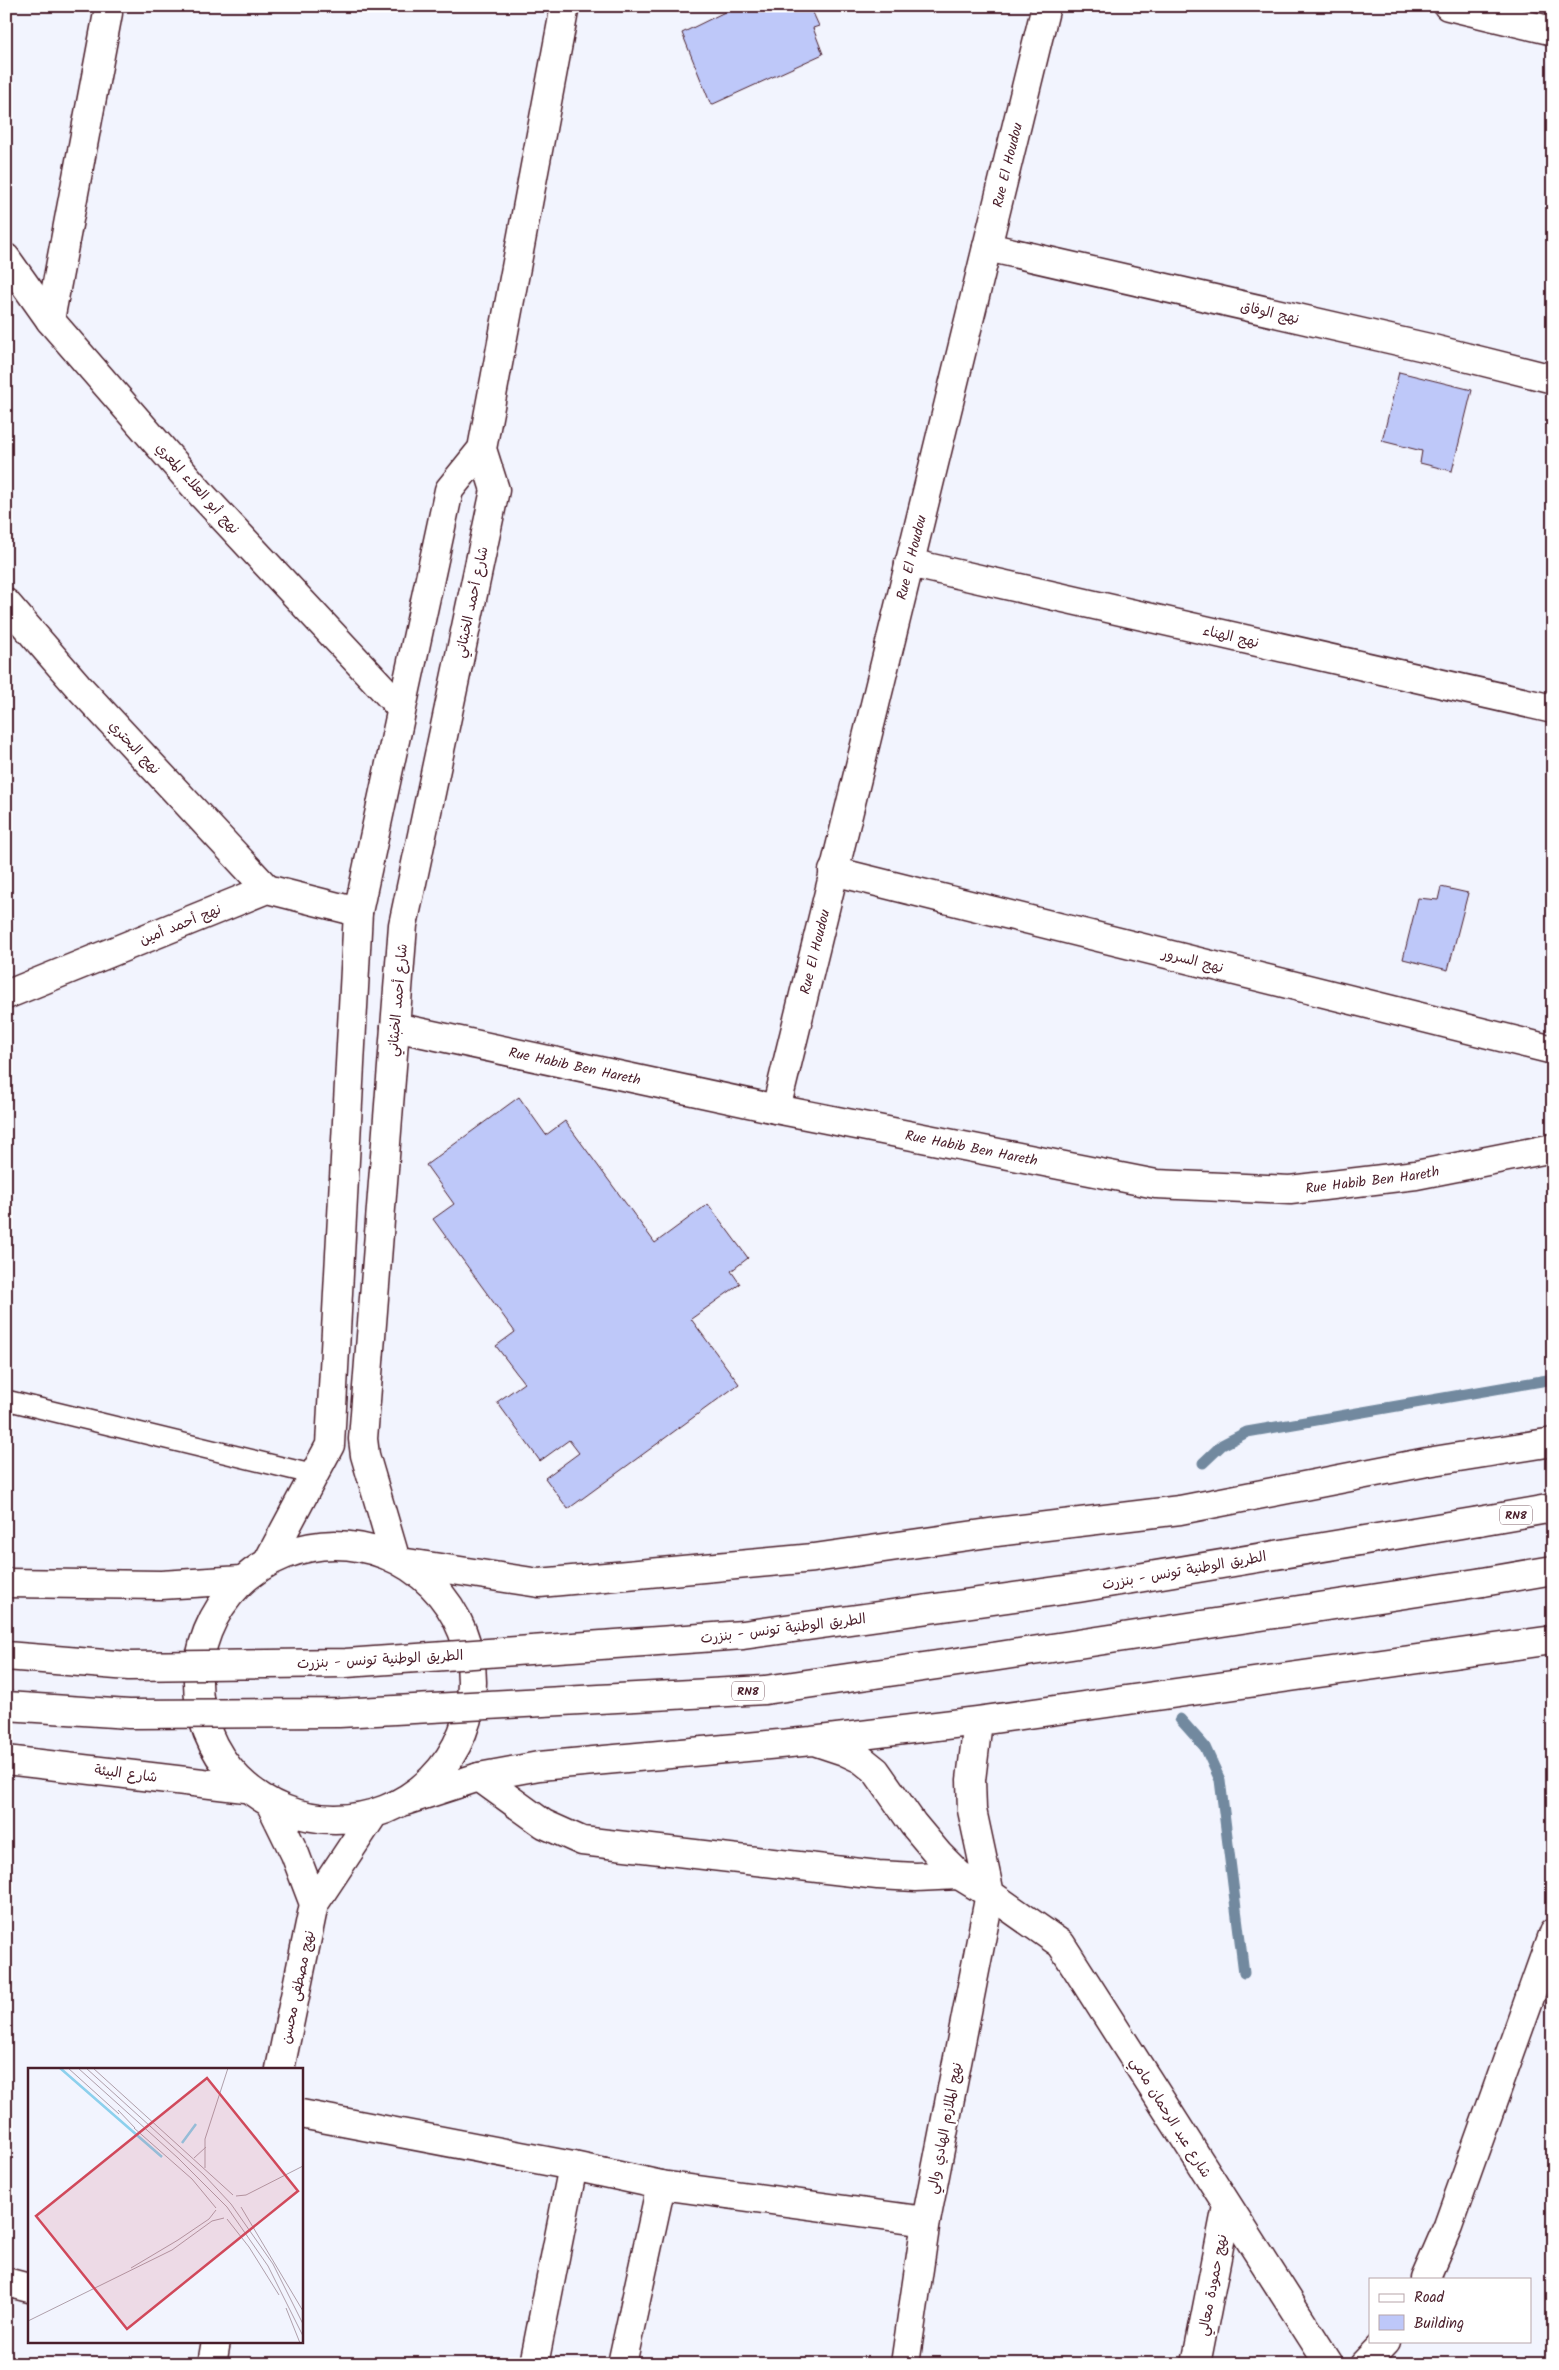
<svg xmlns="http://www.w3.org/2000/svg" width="1559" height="2370" font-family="Kalam,'Playpen Sans Arabic',sans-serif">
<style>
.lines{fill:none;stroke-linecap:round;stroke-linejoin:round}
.stream{stroke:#72899f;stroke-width:11}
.building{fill:#bec8f9;stroke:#4a1f2b}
.lane-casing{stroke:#4a1f2b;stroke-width:22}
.street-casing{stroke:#4a1f2b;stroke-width:31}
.secondary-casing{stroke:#4a1f2b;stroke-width:31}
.highway-casing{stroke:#4a1f2b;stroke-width:31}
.lane{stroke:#fff;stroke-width:19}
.street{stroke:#fff;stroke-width:28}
.secondary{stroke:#fff;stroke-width:28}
.highway{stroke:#fff;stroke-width:28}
.highway-bridge-casing{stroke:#4a1f2b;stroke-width:31;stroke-linecap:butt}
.highway-bridge{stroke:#fff;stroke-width:28}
.labels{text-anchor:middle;stroke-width:4.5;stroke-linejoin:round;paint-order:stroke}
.shield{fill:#fff;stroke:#80626b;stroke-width:1}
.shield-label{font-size:12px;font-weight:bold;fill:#4a1f2b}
.street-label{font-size:14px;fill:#4a1f2b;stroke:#fff}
.inset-river{fill:none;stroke:#8cd0ed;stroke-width:2.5}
.inset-road{fill:none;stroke:#af9faa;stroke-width:1}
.view{fill:#d1495b;fill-opacity:0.15;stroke:#d1495b;stroke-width:2.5}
.inset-edge{fill:none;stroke:#4a1f2b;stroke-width:2.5}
</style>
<rect width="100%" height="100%" fill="#f2f4fe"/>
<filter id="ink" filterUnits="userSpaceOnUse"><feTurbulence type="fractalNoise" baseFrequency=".02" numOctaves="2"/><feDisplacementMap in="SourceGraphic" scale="10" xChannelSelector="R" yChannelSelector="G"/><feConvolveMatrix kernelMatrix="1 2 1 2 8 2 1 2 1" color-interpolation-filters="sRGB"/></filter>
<g filter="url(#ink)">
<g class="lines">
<path class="stream" d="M1203,1463L1222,1445L1247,1432L1553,1379
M1180,1719L1205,1747L1220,1780L1244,1973"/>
</g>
<path class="building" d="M737,6H810L819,26L813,28L823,54L711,105L682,33Z
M1399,372L1472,390L1452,471L1420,463L1422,451L1382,441Z
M1441,887L1468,893L1448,970L1403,959L1418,898L1438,900Z
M519,1097L546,1135L565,1121L655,1243L708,1204L748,1258L731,1271L740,1284L691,1319L739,1384L568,1509L545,1478L579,1453L569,1440L540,1461L497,1402L524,1383L496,1346L515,1332L433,1219L454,1204L426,1165Z"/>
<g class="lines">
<g class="lane-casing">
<path id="lane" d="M6,1400L315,1475"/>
</g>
<g class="street-casing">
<g id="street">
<path d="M1448,6L1553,31"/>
<path d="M987,247L1429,348L1553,379"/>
<path d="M6,258L50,320L203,496L401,708"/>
<path d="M50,320L108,13"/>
<path d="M909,563L1553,709"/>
<path d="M6,603L78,686L267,889"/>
<path d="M833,871L1553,1050"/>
<path d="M6,995L267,889L358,912"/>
<path id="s1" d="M395,1027L776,1109L1156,1184L1290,1190L1416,1175L1553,1148"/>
<path id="s2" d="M776,1109L1046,6"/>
<path d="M479,1777L544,1824L582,1841L878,1875L916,1877L959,1875"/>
<path d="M301,2114L573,2166L661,2185L926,2221"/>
<path d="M1425,2279L1448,2226L1553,1933"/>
<path d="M6,2282L29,2288"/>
<path d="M534,2364L573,2166"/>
<path d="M622,2364L661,2185"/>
<path d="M905,2364L926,2221L990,1894"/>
<path d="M1196,2364L1227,2206"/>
<path d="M1364,2364L1386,2341"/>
</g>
</g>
<g class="secondary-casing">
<path id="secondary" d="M198 1682a137 137 0 1 1 274 0a137 137 0 1 1-274 0Z
M395,1557L365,1455L363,1439L403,925L495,490L482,449
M268,1561L330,1445L358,912L449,490L482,449L565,6
M407,1563L539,1583L814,1558L996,1532L1180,1510L1427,1462L1553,1442
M6,1583L161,1585L242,1580
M978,1721L971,1780L972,1810L990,1894
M817,1742L844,1751L861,1759L876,1771L913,1824L939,1855L959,1875L990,1894L1061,1944L1329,2364
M6,1760L245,1788
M405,1801L479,1777L539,1766L812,1741L978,1721L1553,1640
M271,1805L295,1854L314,1904
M280,2069L314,1904L373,1815
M212,2364L216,2341"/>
</g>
<g class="highway-casing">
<path id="highway" d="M1479,1521L1553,1508
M1483,1582L1553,1570"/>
</g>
<use href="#lane" class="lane"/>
<use href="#street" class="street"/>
<use href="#secondary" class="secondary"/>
<use href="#highway" class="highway"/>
<g class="highway-bridge-casing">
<path id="highway-bridge" d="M6,1656L129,1666L346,1663L743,1635L1078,1588L1479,1521
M6,1706L129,1714L339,1713L765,1690L999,1656L1483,1582"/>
</g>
<use href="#highway-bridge" class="highway-bridge"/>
</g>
</g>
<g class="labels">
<g class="shield">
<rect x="1500" y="1505.5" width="32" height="19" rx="4"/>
<rect x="732" y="1681.5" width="32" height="19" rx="4"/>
</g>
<g class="shield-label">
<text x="1516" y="1519">RN8</text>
<text x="748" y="1695">RN8</text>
</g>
<g class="street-label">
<text dy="5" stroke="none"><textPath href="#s2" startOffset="972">Rue El Houdou</textPath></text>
<text transform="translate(1270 312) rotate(13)" y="5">نهج الوفاق</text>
<text transform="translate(198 488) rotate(48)" y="5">نهج أبو العلاء المعري</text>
<text dy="5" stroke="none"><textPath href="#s2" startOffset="568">Rue El Houdou</textPath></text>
<text transform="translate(471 602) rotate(-78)" y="5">شارع أحمد الخبثاني</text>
<text transform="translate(1231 636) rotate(13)" y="5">نهج الهناء</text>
<text transform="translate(135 747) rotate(47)" y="5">نهج البحتري</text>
<text transform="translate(180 924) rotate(-22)" y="5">نهج أحمد أمين</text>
<text dy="5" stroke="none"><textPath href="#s2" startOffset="162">Rue El Houdou</textPath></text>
<text transform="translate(1193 960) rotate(14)" y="5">نهج السرور</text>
<text transform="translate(397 1000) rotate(-85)" y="5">شارع أحمد الخبثاني</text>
<text dy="5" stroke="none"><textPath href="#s1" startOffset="184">Rue Habib Ben Hareth</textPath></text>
<text dy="5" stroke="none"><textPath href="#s1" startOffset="589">Rue Habib Ben Hareth</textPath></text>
<text dy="5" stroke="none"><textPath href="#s1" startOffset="994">Rue Habib Ben Hareth</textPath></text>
<text transform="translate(1184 1570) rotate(-10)" y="5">الطريق الوطنية تونس - بنزرت</text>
<text transform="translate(783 1628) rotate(-7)" y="5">الطريق الوطنية تونس - بنزرت</text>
<text transform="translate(380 1659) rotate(-3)" y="5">الطريق الوطنية تونس - بنزرت</text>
<text transform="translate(126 1773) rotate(7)" y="5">شارع البيئة</text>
<text transform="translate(297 1987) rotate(-78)" y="5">نهج مصطفى محسن</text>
<text transform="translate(1171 2117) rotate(58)" y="5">شارع عبد الرحمان مامي</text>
<text transform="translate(944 2128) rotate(-79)" y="5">نهج الملازم الهادي والي</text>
<text transform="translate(1212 2285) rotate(-79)" y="5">نهج حمودة معالي</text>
</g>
</g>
<g transform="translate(28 2068)">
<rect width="275" height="275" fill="#f2f4fe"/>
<path class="inset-river" d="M32,0L134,89M154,75L168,56"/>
<path class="inset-road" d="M40,0L91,46M50,0L150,90L199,139L240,198L275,268M58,0L176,107L203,136L245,196L275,256M65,0L205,127M90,42L107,60M106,60L164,111L188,140M166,90L178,79M177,100V71L200,0M208,128L218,127L275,98M213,139L275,243M199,151L221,179L251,227M103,200L150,172L181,151L188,142M258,240L272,275M0,253L144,182L184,153L196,150"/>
<path class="view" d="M179,10L270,123L99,261L8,148Z"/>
<rect width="275" height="275" class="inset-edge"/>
</g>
<rect width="1559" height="2370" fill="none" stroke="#fff" stroke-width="25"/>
<rect x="12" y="12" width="1534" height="2345" fill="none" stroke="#4a1f2b" stroke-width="2" filter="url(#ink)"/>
<rect x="1369" y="2278" width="162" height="65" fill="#ffffff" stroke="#b7a5aa"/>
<rect x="1379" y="2294" width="25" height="8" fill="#ffffff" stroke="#b7a5aa"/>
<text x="1414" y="2302" font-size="15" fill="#4a1f2b">Road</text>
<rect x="1379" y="2315" width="25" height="15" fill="#bec8f9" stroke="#b7a5aa"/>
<text x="1414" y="2328" font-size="15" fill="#4a1f2b">Building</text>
</svg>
